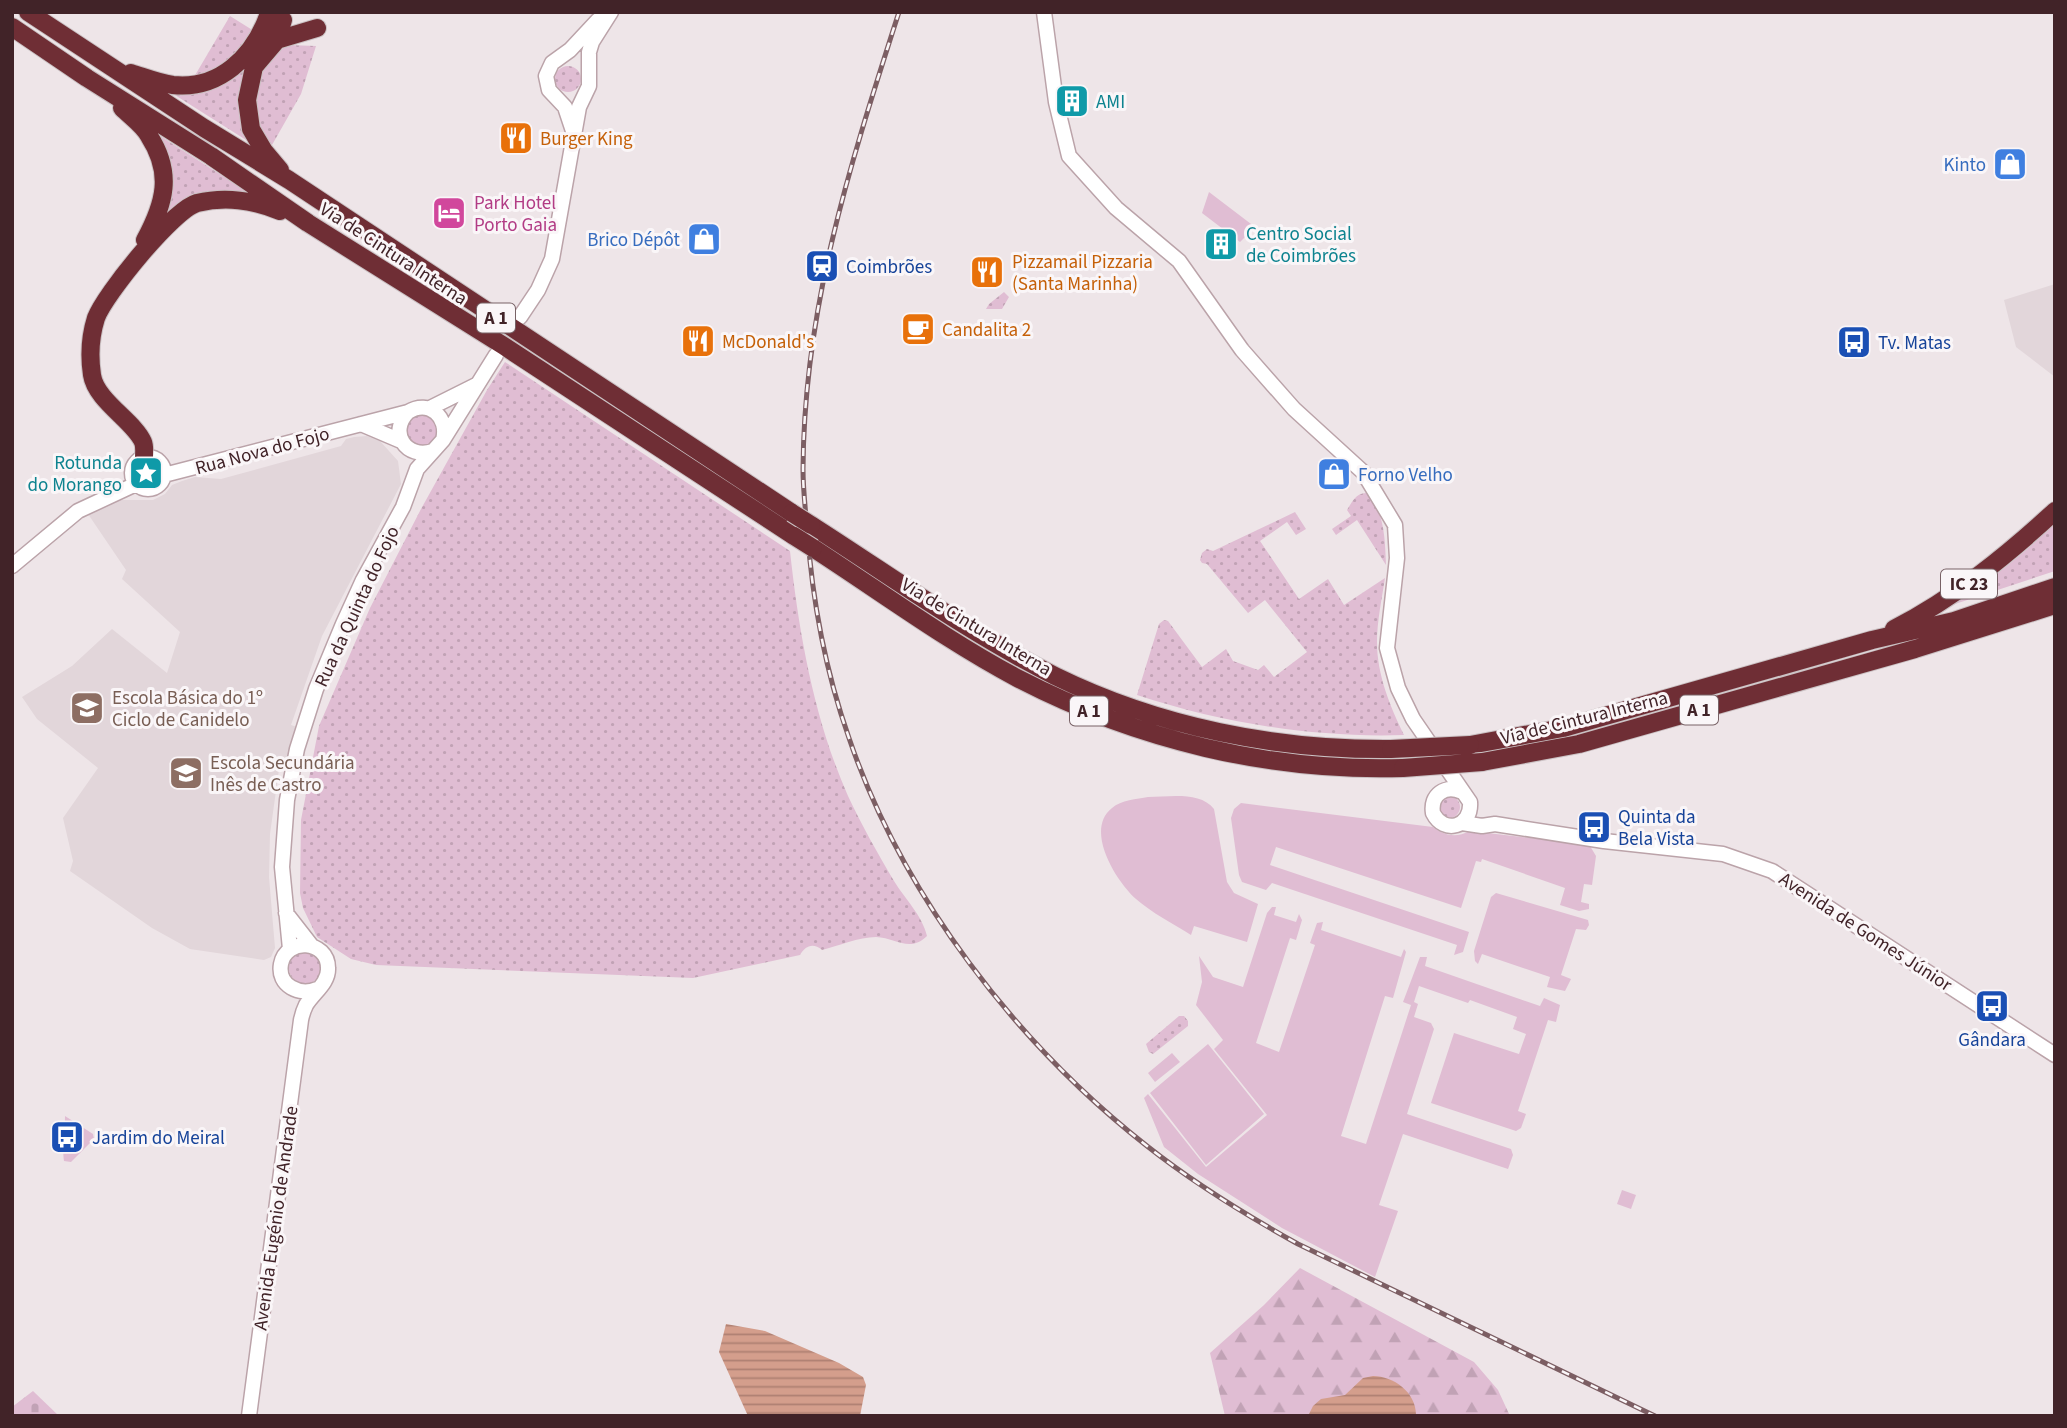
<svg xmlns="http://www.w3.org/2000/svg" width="2067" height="1428" font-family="'Source Sans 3',sans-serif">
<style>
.built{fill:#e2d6da}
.grass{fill:url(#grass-dots)}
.forest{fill:url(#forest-firs)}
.cemetery{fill:url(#cemetery-stones)}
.park{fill:url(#park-tufts)}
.garden{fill:#e0bdd3}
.water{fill:url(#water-rules)}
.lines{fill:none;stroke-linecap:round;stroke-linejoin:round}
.secondary-casing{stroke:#bba3a9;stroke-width:17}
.motorway-casing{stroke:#cac1c3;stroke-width:20}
.secondary{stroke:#fff;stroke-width:14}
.motorway{stroke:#6f2e35;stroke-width:18}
.rail-casing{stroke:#7c5e63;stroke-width:5}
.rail{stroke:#faf6f8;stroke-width:2.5;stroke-dasharray:8;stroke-linecap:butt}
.motorway-bridge-casing{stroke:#cac1c3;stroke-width:20;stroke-linecap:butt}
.motorway-bridge{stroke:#6f2e35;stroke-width:18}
.labels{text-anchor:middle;stroke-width:6;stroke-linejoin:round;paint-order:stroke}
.shield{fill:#faf6f8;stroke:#786266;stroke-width:2}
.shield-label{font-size:18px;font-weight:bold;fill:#412328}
.culture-label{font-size:19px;fill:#0d838f;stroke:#faf6f8;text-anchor:start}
.food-label{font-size:19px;fill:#c56008;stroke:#faf6f8;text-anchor:start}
.shop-label{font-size:19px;fill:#366cbe;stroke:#faf6f8;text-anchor:end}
.hotel-label{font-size:19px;fill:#b23c85;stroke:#faf6f8;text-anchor:start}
.street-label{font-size:19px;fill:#412328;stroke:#faf6f8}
.transit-label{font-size:19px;fill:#164399;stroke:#faf6f8;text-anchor:start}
.education-label{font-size:19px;fill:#785e54;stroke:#faf6f8;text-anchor:start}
</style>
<defs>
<pattern id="grass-dots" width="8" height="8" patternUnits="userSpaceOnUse" patternTransform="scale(1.75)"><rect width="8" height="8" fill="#e0bdd3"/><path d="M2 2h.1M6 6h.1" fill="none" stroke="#c1a2b5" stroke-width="1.8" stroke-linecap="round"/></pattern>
<pattern id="forest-firs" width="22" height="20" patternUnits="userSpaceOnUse" patternTransform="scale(1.75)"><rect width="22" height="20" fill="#e0bdd3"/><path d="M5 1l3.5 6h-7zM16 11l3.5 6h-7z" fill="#c1a2b5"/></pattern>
<pattern id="cemetery-stones" width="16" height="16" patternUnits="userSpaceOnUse" patternTransform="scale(1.75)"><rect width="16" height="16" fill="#e0bdd3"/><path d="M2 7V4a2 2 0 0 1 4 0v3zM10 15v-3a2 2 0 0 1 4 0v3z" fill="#c1a2b5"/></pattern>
<pattern id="park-tufts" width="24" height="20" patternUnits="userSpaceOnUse" patternTransform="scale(1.75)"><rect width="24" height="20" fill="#e0bdd3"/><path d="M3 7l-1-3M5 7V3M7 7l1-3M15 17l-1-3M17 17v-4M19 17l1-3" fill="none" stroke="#c1a2b5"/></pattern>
<pattern id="water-rules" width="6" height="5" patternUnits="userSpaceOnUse" patternTransform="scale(1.75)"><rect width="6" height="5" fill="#d49e8c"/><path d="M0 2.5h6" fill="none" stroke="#ae8072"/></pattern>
</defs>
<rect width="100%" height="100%" fill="#eee5e8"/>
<path class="built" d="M2055,284V377L2016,347L2004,300Z
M367,436L380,441L398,461L401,484L322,636L291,725L297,727L286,763L280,762L270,834L269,877L275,948L271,957L264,960L190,949L152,928L70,871L73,861L63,818L98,768L37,719L22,697L72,666L112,629L167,673L180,632L122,579L126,570L88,514L119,500H153L165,494L172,485L182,481L195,477L221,479L341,446L346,439L354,437Z"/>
<path class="grass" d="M230,16L254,31C233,59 228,67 194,77Z
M288,45L316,46L301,94L272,145L255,123V94L258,75L271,56Z
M255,53L254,145L167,90Z
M555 79a13 13 0 1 1 26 0a13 13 0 1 1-26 0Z
M157,134L254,196L164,217Z
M1004,292L1009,297L1002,309H986L989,304Z
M505,362L790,551C799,634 814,719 848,796C861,824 878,854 894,881C905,899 922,915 927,936C910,953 896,938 876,937C859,937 838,946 822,950C813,942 805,946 800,955L693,978L376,965L351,959L317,937L303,908L300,893L301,820L319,726L370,608L421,509L487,390Z
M406 430a16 16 0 1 1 32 0a16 16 0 1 1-32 0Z
M140 474a8 8 0 1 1 16 0a8 8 0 1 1-16 0Z
M1366,493C1385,510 1385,541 1386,565L1357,520L1336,535L1332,529L1351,516L1347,510C1352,502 1356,493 1366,493Z
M1295,512L1306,529L1296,535L1287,522L1260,541L1299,599L1328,579L1344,605L1385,578C1382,598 1377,621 1377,642C1377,675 1390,706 1404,735C1314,738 1222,723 1137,695L1159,624L1164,620L1168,621L1202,667L1226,649L1233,661L1258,670L1264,665L1274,677L1307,652L1265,600L1248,613L1207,564L1202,563L1200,560L1202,553L1207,549L1213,551Z
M2055,521V571L1949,606C1987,581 2025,556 2055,521Z
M1438 807a11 11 0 1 1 22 0a11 11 0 1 1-22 0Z
M289 968a16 16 0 1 1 32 0a16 16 0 1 1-32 0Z
M1179,1016H1184L1188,1021V1026L1153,1054L1149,1052L1146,1044Z"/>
<path class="forest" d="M1300,1268L1474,1362L1498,1390L1510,1416H1225L1210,1353L1264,1305Z"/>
<path class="cemetery" d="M33,1391L59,1416H12V1407Z"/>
<path class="park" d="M1622,1190L1636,1195L1631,1209L1617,1204Z"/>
<path class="garden" d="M1209,192L1255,227L1240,242L1202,213Z
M1148,797C1169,797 1200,791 1214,809L1227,882L1234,893L1258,904L1247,942L1194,926L1191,935C1172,923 1152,913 1136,899C1116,881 1084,830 1112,808C1121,800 1137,799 1148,797Z
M1241,803L1433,827C1445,836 1456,838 1470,831L1584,844L1590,846L1596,856L1592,885L1584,884L1581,902L1589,904V909L1579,911L1560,905L1565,888L1482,859L1481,862L1476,861L1461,908L1276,847L1270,865L1469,932L1463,952L1454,955L1457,945L1272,883L1266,890L1242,882L1239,875L1231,818L1234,809Z
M1496,893L1588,920L1589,925L1586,930L1576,929L1561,975L1571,979L1565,991L1547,987L1550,977L1482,954L1478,964L1475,961L1474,951L1491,897Z
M1272,907H1276L1274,915L1296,922L1299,914L1302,920L1296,940L1290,938L1256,1043L1279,1052L1315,945L1310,943L1317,923L1323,922L1321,930L1401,957L1404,949L1406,952L1393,998L1385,996L1341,1136L1366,1144L1411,1005L1403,1002L1420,957H1427L1425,966L1540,1006L1544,998L1560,1005L1556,1022L1548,1020L1518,1111L1526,1114L1521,1128L1516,1131L1431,1103L1454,1033L1519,1054L1526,1034L1513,1029L1517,1017L1470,1000L1468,1003L1419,986L1414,1002L1418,1004L1414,1017L1431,1023L1434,1029L1407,1114L1508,1148L1511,1149L1513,1155L1508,1169L1403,1134L1379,1205L1398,1211L1375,1277L1282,1228L1198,1174L1164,1147L1144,1098L1148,1094L1206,1167L1267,1115L1214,1049L1223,1040L1196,1005L1202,982L1199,956L1213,977L1243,987L1267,913Z
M1208,1044L1264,1114L1206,1165L1150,1093Z
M1172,1053L1180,1062L1155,1082L1148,1073Z
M65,1116L93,1134L94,1139L71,1162L64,1161C62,1149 65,1130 65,1116Z"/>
<path class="water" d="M726,1324L765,1331L839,1363L863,1377L866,1385L860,1416H748L719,1352Z
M1373,1376C1394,1376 1417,1393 1416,1416H1308L1313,1406L1321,1399L1345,1395L1363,1378Z"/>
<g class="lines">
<g class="secondary-casing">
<path id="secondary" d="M1044,12L1056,102L1069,156L1116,208L1179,261L1242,350L1294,409L1363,472L1395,525L1397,558L1387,648L1398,688L1413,719L1470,802C1472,827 1444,835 1433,813C1430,795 1445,784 1462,792
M573,131L565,107L549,90L546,76L552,63L570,50L598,20
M520,317L538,290L552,259L579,107L589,86V52L592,42L611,12
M430,408L476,385
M408,412C388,432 406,460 433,451
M361,424L401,441
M132 473a16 16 0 1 1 32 0a16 16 0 1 1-32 0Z
M164,475L408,412C429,399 449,417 443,440
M12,566L78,511L136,484
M1462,823L1482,826L1495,824L1604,841L1723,854L1772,871L2055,1055
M286,913L311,945
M290,949L282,867L287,800L297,749L316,689L343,624L363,580L403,507L417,469L443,440L496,355
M249,1416L301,1020C302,1015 304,1009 306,1005C313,993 329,983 328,968C328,940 286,937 281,964C277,986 300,996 317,989"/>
</g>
<g class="motorway-casing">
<path id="motorway" d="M28,12L204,128L289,180L792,513
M12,27L87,78L211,156L308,223L504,346L794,536
M277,40L317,28
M131,73C144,77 159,83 173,85C219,90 253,57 268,16
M122,108C131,117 143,125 149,136C173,173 165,203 145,240
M280,170L264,151L251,129L247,100L254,67L277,40L283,20
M144,458C144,453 145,447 143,442C134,421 96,401 92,375C89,355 90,337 96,318C105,294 173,210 197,203C226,196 252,200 280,211
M811,525C891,576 969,633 1055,676C1159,727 1276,750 1391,749
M813,548C881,592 947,641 1019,679C1137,740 1270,772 1403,768
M1894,629C1954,598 2005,557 2055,511
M1470,745L1563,728L1872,640L1954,621L2055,587
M1482,762L1579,744L1915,649L2055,605"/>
</g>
<use href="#secondary" class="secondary"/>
<use href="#motorway" class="motorway"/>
<g class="rail-casing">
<path id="rail" d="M899,12C850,165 804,306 803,469C803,488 805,507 807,527C812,599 825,670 849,738C902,895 1017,1044 1147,1146C1195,1184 1246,1215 1298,1244L1655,1416"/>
</g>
<use href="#rail" class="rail"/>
<g class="motorway-bridge-casing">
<path id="motorway-bridge" d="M792,513L811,525
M794,536L813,548
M1391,749L1470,745
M1403,768L1482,762"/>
</g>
<use href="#motorway-bridge" class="motorway-bridge"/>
</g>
<defs>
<g id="building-square" transform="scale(1.75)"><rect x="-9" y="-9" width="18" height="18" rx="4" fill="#0f9aa8" stroke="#faf6f8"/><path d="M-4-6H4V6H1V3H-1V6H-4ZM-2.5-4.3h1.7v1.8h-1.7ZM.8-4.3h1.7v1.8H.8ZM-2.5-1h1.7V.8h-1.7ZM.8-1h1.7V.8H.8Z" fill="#fff"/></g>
<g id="restaurant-square" transform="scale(1.75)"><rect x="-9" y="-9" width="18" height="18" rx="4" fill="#e8710a" stroke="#faf6f8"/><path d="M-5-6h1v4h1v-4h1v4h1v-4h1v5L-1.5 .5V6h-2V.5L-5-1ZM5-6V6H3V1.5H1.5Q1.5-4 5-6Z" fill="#fff"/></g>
<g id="shop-square" transform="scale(1.75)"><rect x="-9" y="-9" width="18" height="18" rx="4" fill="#3f7fe0" stroke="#faf6f8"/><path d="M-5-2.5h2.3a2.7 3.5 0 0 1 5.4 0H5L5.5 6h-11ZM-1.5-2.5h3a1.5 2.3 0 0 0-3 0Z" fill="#fff"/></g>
<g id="hotel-square" transform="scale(1.75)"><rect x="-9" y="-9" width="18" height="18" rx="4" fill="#d1479c" stroke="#faf6f8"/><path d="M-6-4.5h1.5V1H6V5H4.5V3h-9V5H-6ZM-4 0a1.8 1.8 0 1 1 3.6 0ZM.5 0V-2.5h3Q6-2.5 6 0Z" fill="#fff"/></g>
<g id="station-square" transform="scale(1.75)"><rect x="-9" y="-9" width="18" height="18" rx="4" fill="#1a4fb4" stroke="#faf6f8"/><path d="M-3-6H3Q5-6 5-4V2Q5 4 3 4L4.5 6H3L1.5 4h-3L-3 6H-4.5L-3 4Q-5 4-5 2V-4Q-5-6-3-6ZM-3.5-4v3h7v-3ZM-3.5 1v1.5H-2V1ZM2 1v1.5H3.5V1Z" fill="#fff"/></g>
<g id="cafe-square" transform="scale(1.75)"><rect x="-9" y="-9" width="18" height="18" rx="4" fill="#e8710a" stroke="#faf6f8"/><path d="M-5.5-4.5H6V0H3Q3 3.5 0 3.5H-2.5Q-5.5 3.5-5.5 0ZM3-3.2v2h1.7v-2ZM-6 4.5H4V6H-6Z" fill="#fff"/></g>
<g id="bus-square" transform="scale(1.75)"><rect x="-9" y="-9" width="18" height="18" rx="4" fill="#1a4fb4" stroke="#faf6f8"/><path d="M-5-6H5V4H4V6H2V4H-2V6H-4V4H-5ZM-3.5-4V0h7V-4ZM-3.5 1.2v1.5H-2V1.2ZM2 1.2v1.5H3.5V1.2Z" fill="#fff"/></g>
<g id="sight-square" transform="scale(1.75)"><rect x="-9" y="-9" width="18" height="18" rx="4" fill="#0f9aa8" stroke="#faf6f8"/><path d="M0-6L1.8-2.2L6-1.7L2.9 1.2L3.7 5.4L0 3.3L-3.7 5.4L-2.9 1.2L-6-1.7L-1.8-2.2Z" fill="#fff"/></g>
<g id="school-square" transform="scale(1.75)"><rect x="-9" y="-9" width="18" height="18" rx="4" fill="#8d6e63" stroke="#faf6f8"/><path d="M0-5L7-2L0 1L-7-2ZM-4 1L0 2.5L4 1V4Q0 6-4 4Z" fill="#fff"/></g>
</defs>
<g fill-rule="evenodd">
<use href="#building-square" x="1072" y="101"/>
<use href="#restaurant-square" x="516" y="138"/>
<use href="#shop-square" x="2010" y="164"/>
<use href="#hotel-square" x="449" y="213"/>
<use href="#shop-square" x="704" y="239"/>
<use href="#building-square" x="1221" y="244"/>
<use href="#station-square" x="822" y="266"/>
<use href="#restaurant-square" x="987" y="272"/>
<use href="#cafe-square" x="918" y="329"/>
<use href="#restaurant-square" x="698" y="341"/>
<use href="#bus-square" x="1854" y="342"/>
<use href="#sight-square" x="146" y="473"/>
<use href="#shop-square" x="1334" y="474"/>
<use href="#school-square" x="87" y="708"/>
<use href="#school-square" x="186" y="773"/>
<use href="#bus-square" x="1594" y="827"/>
<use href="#bus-square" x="1992" y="1006"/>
<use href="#bus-square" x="67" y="1137"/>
</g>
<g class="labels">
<g class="shield">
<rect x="477" y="303.5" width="38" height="29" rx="5"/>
<rect x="1941" y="569.5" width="56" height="29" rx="5"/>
<rect x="1680" y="695.5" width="38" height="29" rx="5"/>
<rect x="1070" y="696.5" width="38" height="29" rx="5"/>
</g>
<g class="shield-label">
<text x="496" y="324">A 1</text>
<text x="1969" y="590">IC 23</text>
<text x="1699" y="716">A 1</text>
<text x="1089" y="717">A 1</text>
</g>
<g class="culture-label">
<text x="1096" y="108">AMI</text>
<text x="1246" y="240">Centro Social<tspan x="1246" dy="22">de Coimbrões</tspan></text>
<text x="122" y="469" text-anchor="end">Rotunda<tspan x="122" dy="22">do Morango</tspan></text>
</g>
<g class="food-label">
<text x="540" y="145">Burger King</text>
<text x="1012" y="268">Pizzamail Pizzaria<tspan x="1012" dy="22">(Santa Marinha)</tspan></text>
<text x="942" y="336">Candalita 2</text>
<text x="722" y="348">McDonald's</text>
</g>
<g class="shop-label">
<text x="1986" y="171">Kinto</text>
<text x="680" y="246">Brico Dépôt</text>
<text x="1358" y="481" text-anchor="start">Forno Velho</text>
</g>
<g class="hotel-label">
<text x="474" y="209">Park Hotel<tspan x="474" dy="22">Porto Gaia</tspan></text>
</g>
<g class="street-label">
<text transform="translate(394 253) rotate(33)" y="7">Via de Cintura Interna</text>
<text transform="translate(262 450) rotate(-15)" y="7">Rua Nova do Fojo</text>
<text transform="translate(356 606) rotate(-65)" y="7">Rua da Quinta do Fojo</text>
<text transform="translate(977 626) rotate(31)" y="7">Via de Cintura Interna</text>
<text transform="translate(1584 717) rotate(-14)" y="7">Via de Cintura Interna</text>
<text transform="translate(1866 931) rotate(33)" y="7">Avenida de Gomes Júnior</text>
<text transform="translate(275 1218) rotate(-82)" y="7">Avenida Eugénio de Andrade</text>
</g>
<g class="transit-label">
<text x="846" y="273">Coimbrões</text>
<text x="1878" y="349">Tv. Matas</text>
<text x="1618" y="823">Quinta da<tspan x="1618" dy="22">Bela Vista</tspan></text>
<text x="1992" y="1046" text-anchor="middle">Gândara</text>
<text x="92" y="1144">Jardim do Meiral</text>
</g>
<g class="education-label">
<text x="112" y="704">Escola Básica do 1º<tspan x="112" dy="22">Ciclo de Canidelo</tspan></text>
<text x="210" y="769">Escola Secundária<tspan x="210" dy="22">Inês de Castro</tspan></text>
</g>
</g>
<rect width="2067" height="1428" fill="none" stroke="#412328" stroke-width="28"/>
</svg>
